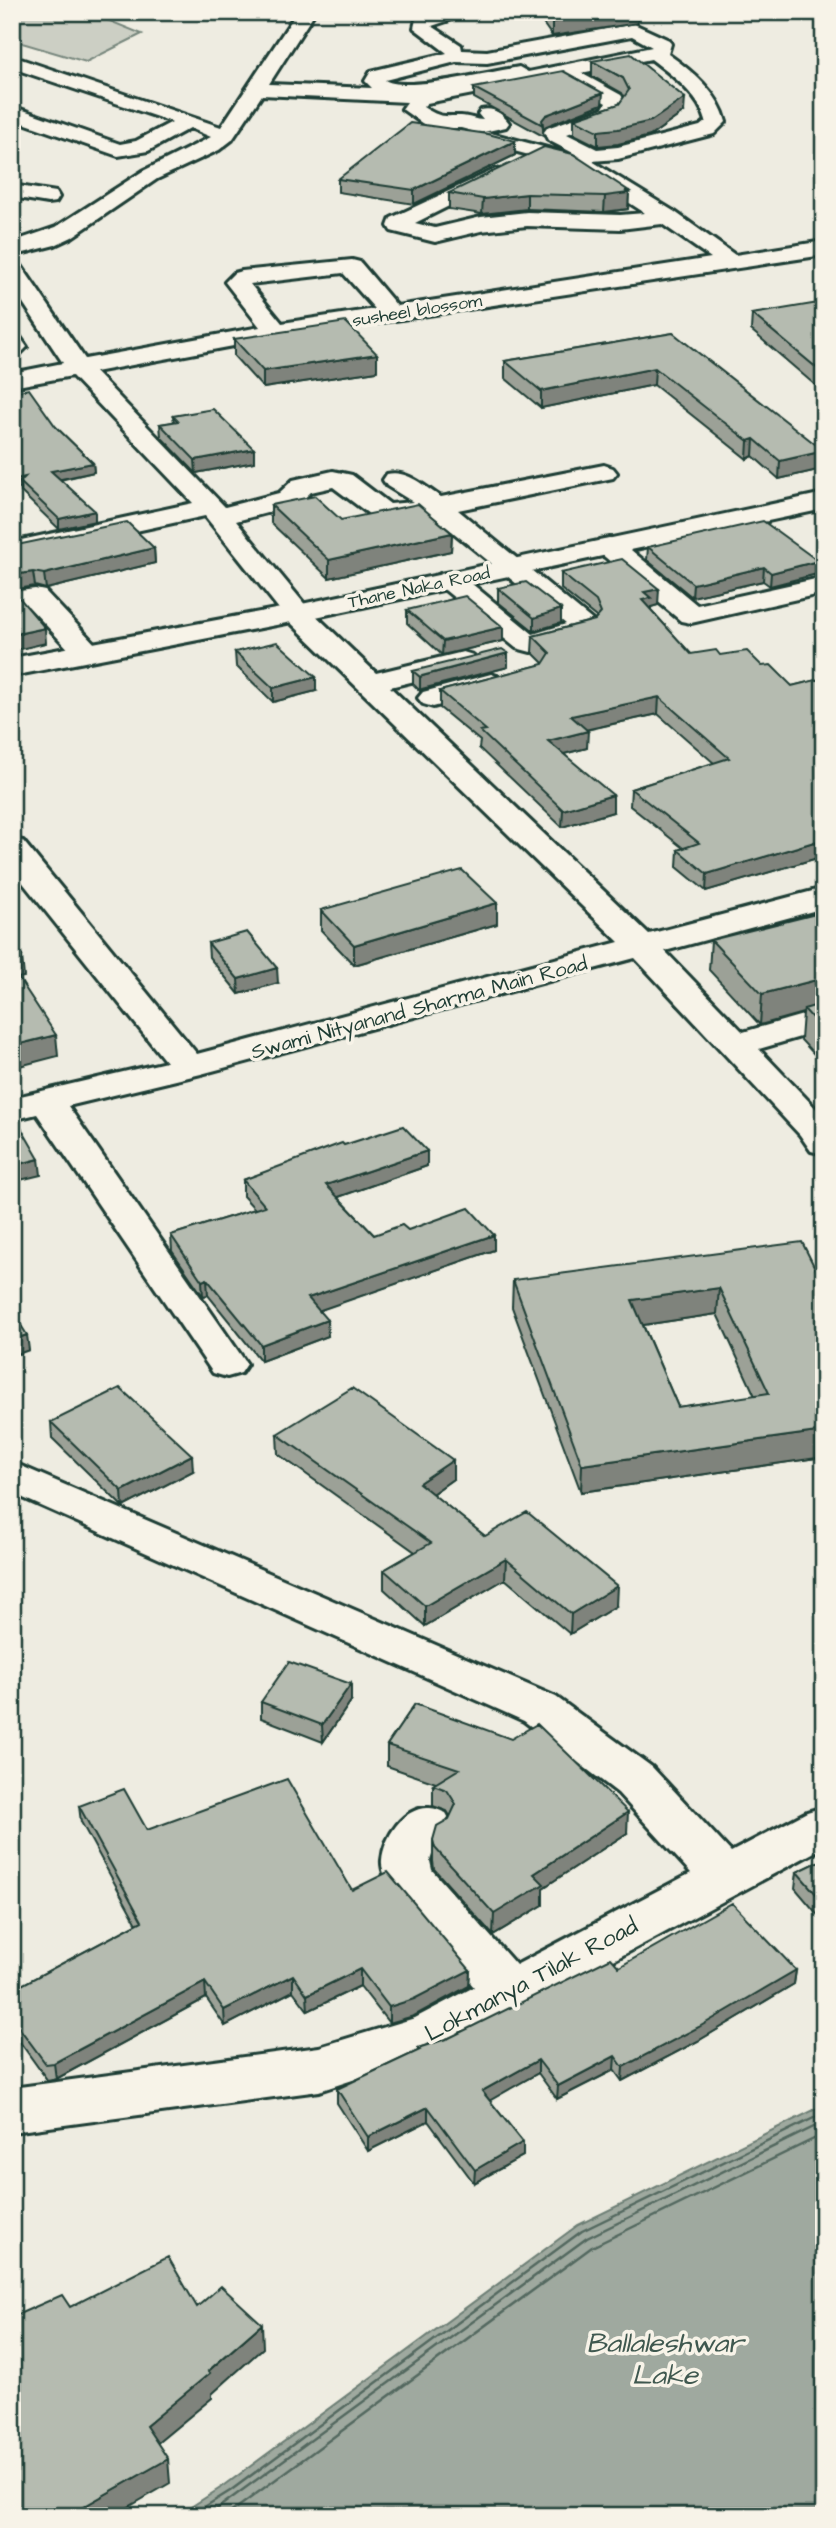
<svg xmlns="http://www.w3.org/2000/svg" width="836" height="2528" font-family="'Architects Daughter',sans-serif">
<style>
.green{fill:#cccfc4;stroke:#76867c;stroke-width:2}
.water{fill:#9fa99f;stroke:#6c7e74;stroke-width:2}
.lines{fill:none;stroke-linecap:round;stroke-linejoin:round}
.shore{stroke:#52685f;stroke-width:2.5}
.minor-casing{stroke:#1f3d34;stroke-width:6}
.major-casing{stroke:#1f3d34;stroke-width:6}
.minor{fill:#f7f3e8;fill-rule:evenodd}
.major{fill:#f7f3e8;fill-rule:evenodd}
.wall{fill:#9ca197;stroke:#1f3d34;stroke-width:2;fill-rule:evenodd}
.shaded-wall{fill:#7f837b;stroke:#1f3d34;stroke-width:2}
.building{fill:#b5bbb0;stroke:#1f3d34;stroke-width:2;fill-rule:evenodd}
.labels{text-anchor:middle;stroke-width:7;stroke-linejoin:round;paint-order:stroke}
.far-street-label{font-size:18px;fill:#1f3d34;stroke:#f7f3e8}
.street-label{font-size:21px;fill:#1f3d34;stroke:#f7f3e8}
.near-street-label{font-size:24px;fill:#1f3d34;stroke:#f7f3e8}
.near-water-label{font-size:28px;font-style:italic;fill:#3f584f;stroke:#f7f3e8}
</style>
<rect width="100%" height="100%" fill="#eeece1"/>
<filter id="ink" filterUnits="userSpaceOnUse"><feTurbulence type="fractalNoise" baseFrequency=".0143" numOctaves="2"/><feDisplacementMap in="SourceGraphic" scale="14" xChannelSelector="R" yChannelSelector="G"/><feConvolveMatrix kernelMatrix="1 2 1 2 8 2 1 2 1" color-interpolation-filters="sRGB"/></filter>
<g filter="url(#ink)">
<path class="green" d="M12,12H88L142,34L86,62L12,40Z"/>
<path class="water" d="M824,2105V2516H177L225,2485L578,2225Z"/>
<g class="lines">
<path class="shore" d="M190,2516L230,2491L582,2231L824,2113
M207,2516L587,2238L824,2122
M226,2516L592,2247L824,2134"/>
<g class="minor-casing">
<path id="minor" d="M297,12H315L269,84L372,88L365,81L371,71L447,53L414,28L416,19L436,12H464L462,16L432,26L461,45L462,50L487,51L634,24L669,40L671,44L668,54C692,71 719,93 726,122L714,134L618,159L592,161L675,212L735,255L824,241V255L276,338L95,372L225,507L279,493L293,480L333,471L352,475L390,504L413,502L387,486L383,480L387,474C407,469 425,487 441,497L604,465L613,468L617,473L613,478L458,510L598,625L594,634L531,652L516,648L440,586L436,580L440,574L450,572L460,574L533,634L566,624L432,515L395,521L373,517L333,487L311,492L297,505L236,521L307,607L376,673L463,652L473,655L477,661L473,667L390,687L649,934L824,888V908L665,951L743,1032L824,1009V1030L759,1049L824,1117V1154L811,1151L800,1135L635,958L201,1074L68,1106L247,1364L241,1373L227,1377L213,1373L37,1114L12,1120V1098L166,1062L12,869V839L23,841L197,1054L619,942L287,619L205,516L12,558V542L193,503L72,376L12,387V373L63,363L12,286V262L20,264L85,359L260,327L225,282L234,273L242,271L352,260L360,262L397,306L711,258L662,224L620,229L527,226L481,231L435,242L391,231L388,226L391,218L496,169L503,171L507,175L503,179L415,223L435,228L481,217L527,212L620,215L645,213L574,167L480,142L477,138L480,134L487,132L581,157L548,140L544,132L547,128L603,108L606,103L560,77L427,103L423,107C441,118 442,116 461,116C468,116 476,120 483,120L478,114L481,110C493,107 502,113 509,123L506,127L479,133L461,128H433L426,126L402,109L407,102L262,95L232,140L219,150L157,179L72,237L55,245L12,256V242L56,227L143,171L211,137L190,128L148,151L118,156L12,119V106L120,144L136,141L172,122L12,68V56L221,127ZM632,36L652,47L528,72L519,67C493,71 403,93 385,80L456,62L487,63ZM651,59C672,75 699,95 706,121L700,126L618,147L597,149L567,134L618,116L626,103L621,95L581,73ZM343,273L375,309L282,323L250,284Z
M12,185L56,192L59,197L56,202L48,203L12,197Z
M12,335L20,337L27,347L20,354L12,356Z
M609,538L619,540L697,605L820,578L824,579V593L691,623L681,621L599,552L596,546L599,540Z
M35,589L45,591L96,645L100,651L96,657L86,660L76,657L28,606L12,608V592Z
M491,674L501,677L506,683L501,689L433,707L423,704L418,698L423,692Z
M12,1462L556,1697L652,1767L731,1852L807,1812L824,1807V1847L448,2049L319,2091L12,2132V2088L319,2047L415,2018L474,1987L393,1892C388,1883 381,1871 382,1860C384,1837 404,1806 430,1808C435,1808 441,1811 446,1813L453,1826L446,1839L435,1845L430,1861L432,1870L516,1965L691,1873L618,1793L524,1721L12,1493Z"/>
</g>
<g class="major-casing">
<path id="major" d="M824,493V509L297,621L12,676V658L297,605Z"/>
</g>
<use href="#minor" class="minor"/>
<use href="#major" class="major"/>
</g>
<path class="wall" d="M535,12H638V23L552,36Z
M592,61L684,112L650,136L618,144L598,146L574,134V119L619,104L624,97L622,93L592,76Z
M474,88L602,104L546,126L543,129V136L474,98Z
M515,155L414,204L338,192V179Z
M629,191L628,209L604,212L527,209L482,214L449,209V193Z
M824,310V389L822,391L751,330L752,314Z
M673,333L822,469L779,479L753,456L747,459L654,385L541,408L505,378V361Z
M234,339L377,371L263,388L234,356Z
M173,416L254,449V462L196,473L161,437L160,424L174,422Z
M56,427L93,463L94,472L60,480L95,521L59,529L21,492V488L12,490Z
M271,505L341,520L452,533L451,551L329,578L271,523Z
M12,546L154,548L155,563L46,589L35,586L12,590Z
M648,547L818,561L817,574L770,586L763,581L692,597L647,560Z
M561,573L658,605L651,607V610L691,654L720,655L762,666L792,686L824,678V856L706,891L677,867L678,850L683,848L630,806L631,789L714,763L658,714L586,730L587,748L564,754L613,812L562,827L479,748L480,741L440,708V691L543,664V663L532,652L533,636L595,620L596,619V617L561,589Z
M498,588L561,623L534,631L498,602Z
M407,610L503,641L442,655L407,623Z
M235,652L316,691L273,702L236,666Z
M508,667L422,689L420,691L413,684V671Z
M321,910L497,924L354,965L321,930Z
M824,912V1065L801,1040L803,1013L760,1025L709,970L711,940Z
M208,943L278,983L239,994L209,957Z
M344,1145L427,1151V1166L338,1197L374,1235L408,1230L494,1235V1250L319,1310L328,1336L261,1361L208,1295L203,1296L172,1251L171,1235L255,1209L243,1196V1180Z
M513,1280L824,1286V1457L581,1492L512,1307ZM717,1314L755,1396L678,1407L643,1325Z
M51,1422L193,1471L123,1507L52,1438Z
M277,1434L453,1479L432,1494L485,1536L616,1606L570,1634L505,1579L425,1626L384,1589V1570L415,1552L278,1454Z
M351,1701L323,1742L261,1718V1702Z
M415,1704L627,1833L543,1888V1905L493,1935L434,1869L433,1861V1840L450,1816L447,1811L433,1806V1785L436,1783L387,1766V1745Z
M79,1806L147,1830L352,1890L470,1970L469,1986L414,2016L389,2023L360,1986L308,2011L293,1991L225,2026L206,1998L56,2079L48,2081L12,2031V1990L137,1924L81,1822Z
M824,1859V1922L795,1888L797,1872Z
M619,1967L796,1970L794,1984L698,2041L622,2081L614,2070L557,2099L538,2073L489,2100L523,2142V2156L474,2183L428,2121L368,2151L337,2103V2089L418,2051V2048L449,2038Z"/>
<path class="shaded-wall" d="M616,12H638V23L552,36V22Z
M603,93L602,104L546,126L543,129L542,120L546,115Z
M685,98L684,112L650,136L618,144L598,146V131Z
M515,141V155L414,204V190Z
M629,191L628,209L604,212L605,196Z
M527,194V209L482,214L483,199Z
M377,354V371L263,388V371Z
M655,368L654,385L541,408V391Z
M754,439L753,456L747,459L748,441Z
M254,449V462L196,473L195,460Z
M824,451L822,469L779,479L780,461Z
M93,463L94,472L52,481L51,471Z
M25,477L20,482L21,488L12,490V480Z
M95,511V521L59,529V519Z
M452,533L451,551L329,578V560Z
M154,548L155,563L46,589L44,574Z
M818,561L817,574L770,586L771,573Z
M764,567L763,581L692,597L693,584Z
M33,572L35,586L12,590V575Z
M659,589L658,605L651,607V614L642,600L644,592Z
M561,609V623L534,631V618Z
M503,627V641L442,655L443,641Z
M45,628L46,643L12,651V635Z
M508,653V667L422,689L420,691V677L422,676Z
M316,677V691L273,702V688Z
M659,697L658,714L571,733V716Z
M588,731L587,748L548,758V741Z
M613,795V812L562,827L563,810Z
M824,839V856L706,891L707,874Z
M497,903V924L354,965V945Z
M22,956L24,977L12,979V958Z
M277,968L278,983L239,994L238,979Z
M824,978V1007L804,1009L803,1013L760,1025L762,994Z
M56,1035L58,1056L12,1068V1046Z
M427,1151V1166L327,1201L326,1185Z
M39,1159L41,1175L12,1182V1166Z
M494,1235V1250L309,1314L308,1298Z
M207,1279L208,1295L203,1296L202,1281Z
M719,1288L717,1314L630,1327L632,1300Z
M327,1320L328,1336L261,1361V1345Z
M27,1335L29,1350L12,1356V1340Z
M824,1431V1457L581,1492L582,1465Z
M192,1455L193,1471L123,1507L122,1491Z
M453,1460V1479L419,1503V1483Z
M506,1559L505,1579L425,1626V1606Z
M617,1586L616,1606L570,1634L571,1614Z
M351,1684V1701L323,1742L322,1725Z
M628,1812L627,1833L543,1888V1905L493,1935L494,1914L534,1874Z
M12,1836H13L15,1852L12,1854Z
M14,1874L16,1890L12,1892V1875Z
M360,1969V1986L308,2011L307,1995Z
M470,1970L469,1986L414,2016L389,2023V2007Z
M796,1970L794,1984L698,2041L622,2081L623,2067Z
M293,1975V1991L225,2026L224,2010Z
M205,1982L206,1998L56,2079L54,2063Z
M615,2056L614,2070L557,2099L558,2086Z
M538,2060V2073L482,2105V2091Z
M428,2107V2121L368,2151V2137Z
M523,2142V2156L474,2183L475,2170Z
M262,2324L263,2348L212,2394V2398L149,2450L146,2426Z
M168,2459L170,2483L113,2516H67Z"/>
<path class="building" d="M545,12H616L552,22Z
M631,54L685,98L651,121L618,129L598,131L574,119L619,104L629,90L623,78L592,61Z
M563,71L603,93L546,115L542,120L543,125L474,88Z
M410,123L488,134L515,141L414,190L338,179Z
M544,147L573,154L629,191H625L629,193L605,196L527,194L483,199L449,193Z
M818,303L824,310V374L752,314Z
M346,322L377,354L263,371L234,339Z
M673,333L824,451L780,461L754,439L748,441L655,368L541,391L505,361Z
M29,389L56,427L93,463L51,471L95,511L59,519L20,482L25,477L12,480V392Z
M213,409L254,449L195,460L160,424L178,421L173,416Z
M315,496L341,520L418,504L452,533L329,560L271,505Z
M763,521L818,561L771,573L764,567L693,584L648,547Z
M127,522L154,548L44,574L33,572L12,575V546Z
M622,559L659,589L644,592L651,598L642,600L691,654L716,650L720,655L747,651L762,666L771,665L792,686L824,678V839L707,874L678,850L699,843L631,789L729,758L659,697L571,716L588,731L548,741L613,795L563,810L480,731L486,730L440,691L543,664L550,653L533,636L595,620L601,613L596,601L561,573Z
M526,582L561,609L534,618L498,588Z
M12,595H17L45,628L12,635Z
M465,596L503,627L443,641L407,610Z
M277,642L316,677L273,688L235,652Z
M502,649L508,653L422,676L420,677L413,671Z
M462,870L497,903L354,945L321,910Z
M824,912V978L762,994L711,940Z
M247,932L277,968L238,979L208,943Z
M12,941L22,956L12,958Z
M12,968L56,1035L12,1046Z
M824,1003V1031L804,1009Z
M17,1121L39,1159L12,1166V1122Z
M403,1126L427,1151L326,1185L374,1235L402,1225L408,1230L469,1208L494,1235L308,1298L327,1320L261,1345L207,1279L202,1281L171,1235L265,1206L243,1180L342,1143L344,1145Z
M802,1242L824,1286V1431L582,1465L513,1280ZM719,1288L769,1393L678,1407L632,1300Z
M12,1311L27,1335L12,1340Z
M120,1388L192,1455L122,1491L51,1422Z
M352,1388L453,1460L419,1483L485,1536L527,1512L617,1586L571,1614L506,1559L425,1606L384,1570L431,1543L277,1434Z
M289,1662L351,1684L322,1725L261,1702Z
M415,1704L511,1739L537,1724L628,1812L534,1874L544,1884L494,1914L435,1848L433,1840L437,1826L449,1819L456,1804L447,1790L433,1785L459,1769L387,1745Z
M287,1779L352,1890L388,1872L470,1970L414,1999L389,2007L360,1969L307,1995L293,1975L224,2010L205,1982L54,2063L46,2064L12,2018V1990L142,1921L79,1806L124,1789L147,1830Z
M824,1859V1903L797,1872Z
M732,1903L796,1970L699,2027L623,2067L615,2056L558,2086L538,2060L482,2091L523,2142L475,2170L428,2107L368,2137L337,2089L420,2050L418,2048L449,2038L611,1958L619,1967Z
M168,2257L197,2307L221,2286L262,2324L208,2371L210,2373L146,2426L168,2459L67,2516H12V2317L62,2295L70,2307Z"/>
</g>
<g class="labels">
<g class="far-street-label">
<text transform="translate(417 310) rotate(-9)" y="6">susheel blossom</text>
<text transform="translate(419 587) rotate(-12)" y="6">Thane Naka Road</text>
</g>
<g class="street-label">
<text transform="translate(419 1007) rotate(-15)" y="7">Swami Nityanand Sharma Main Road</text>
</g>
<g class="near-street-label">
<text transform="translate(531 1979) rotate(-28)" y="8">Lokmanya Tilak Road</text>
</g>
<g class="near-water-label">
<text x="665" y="2352">Ballaleshwar<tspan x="665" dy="32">Lake</tspan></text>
</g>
</g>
<rect width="836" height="2528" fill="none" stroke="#f7f3e8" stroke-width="42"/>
<rect x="21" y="21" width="794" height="2486" fill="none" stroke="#1f3d34" stroke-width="2.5" filter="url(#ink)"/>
</svg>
